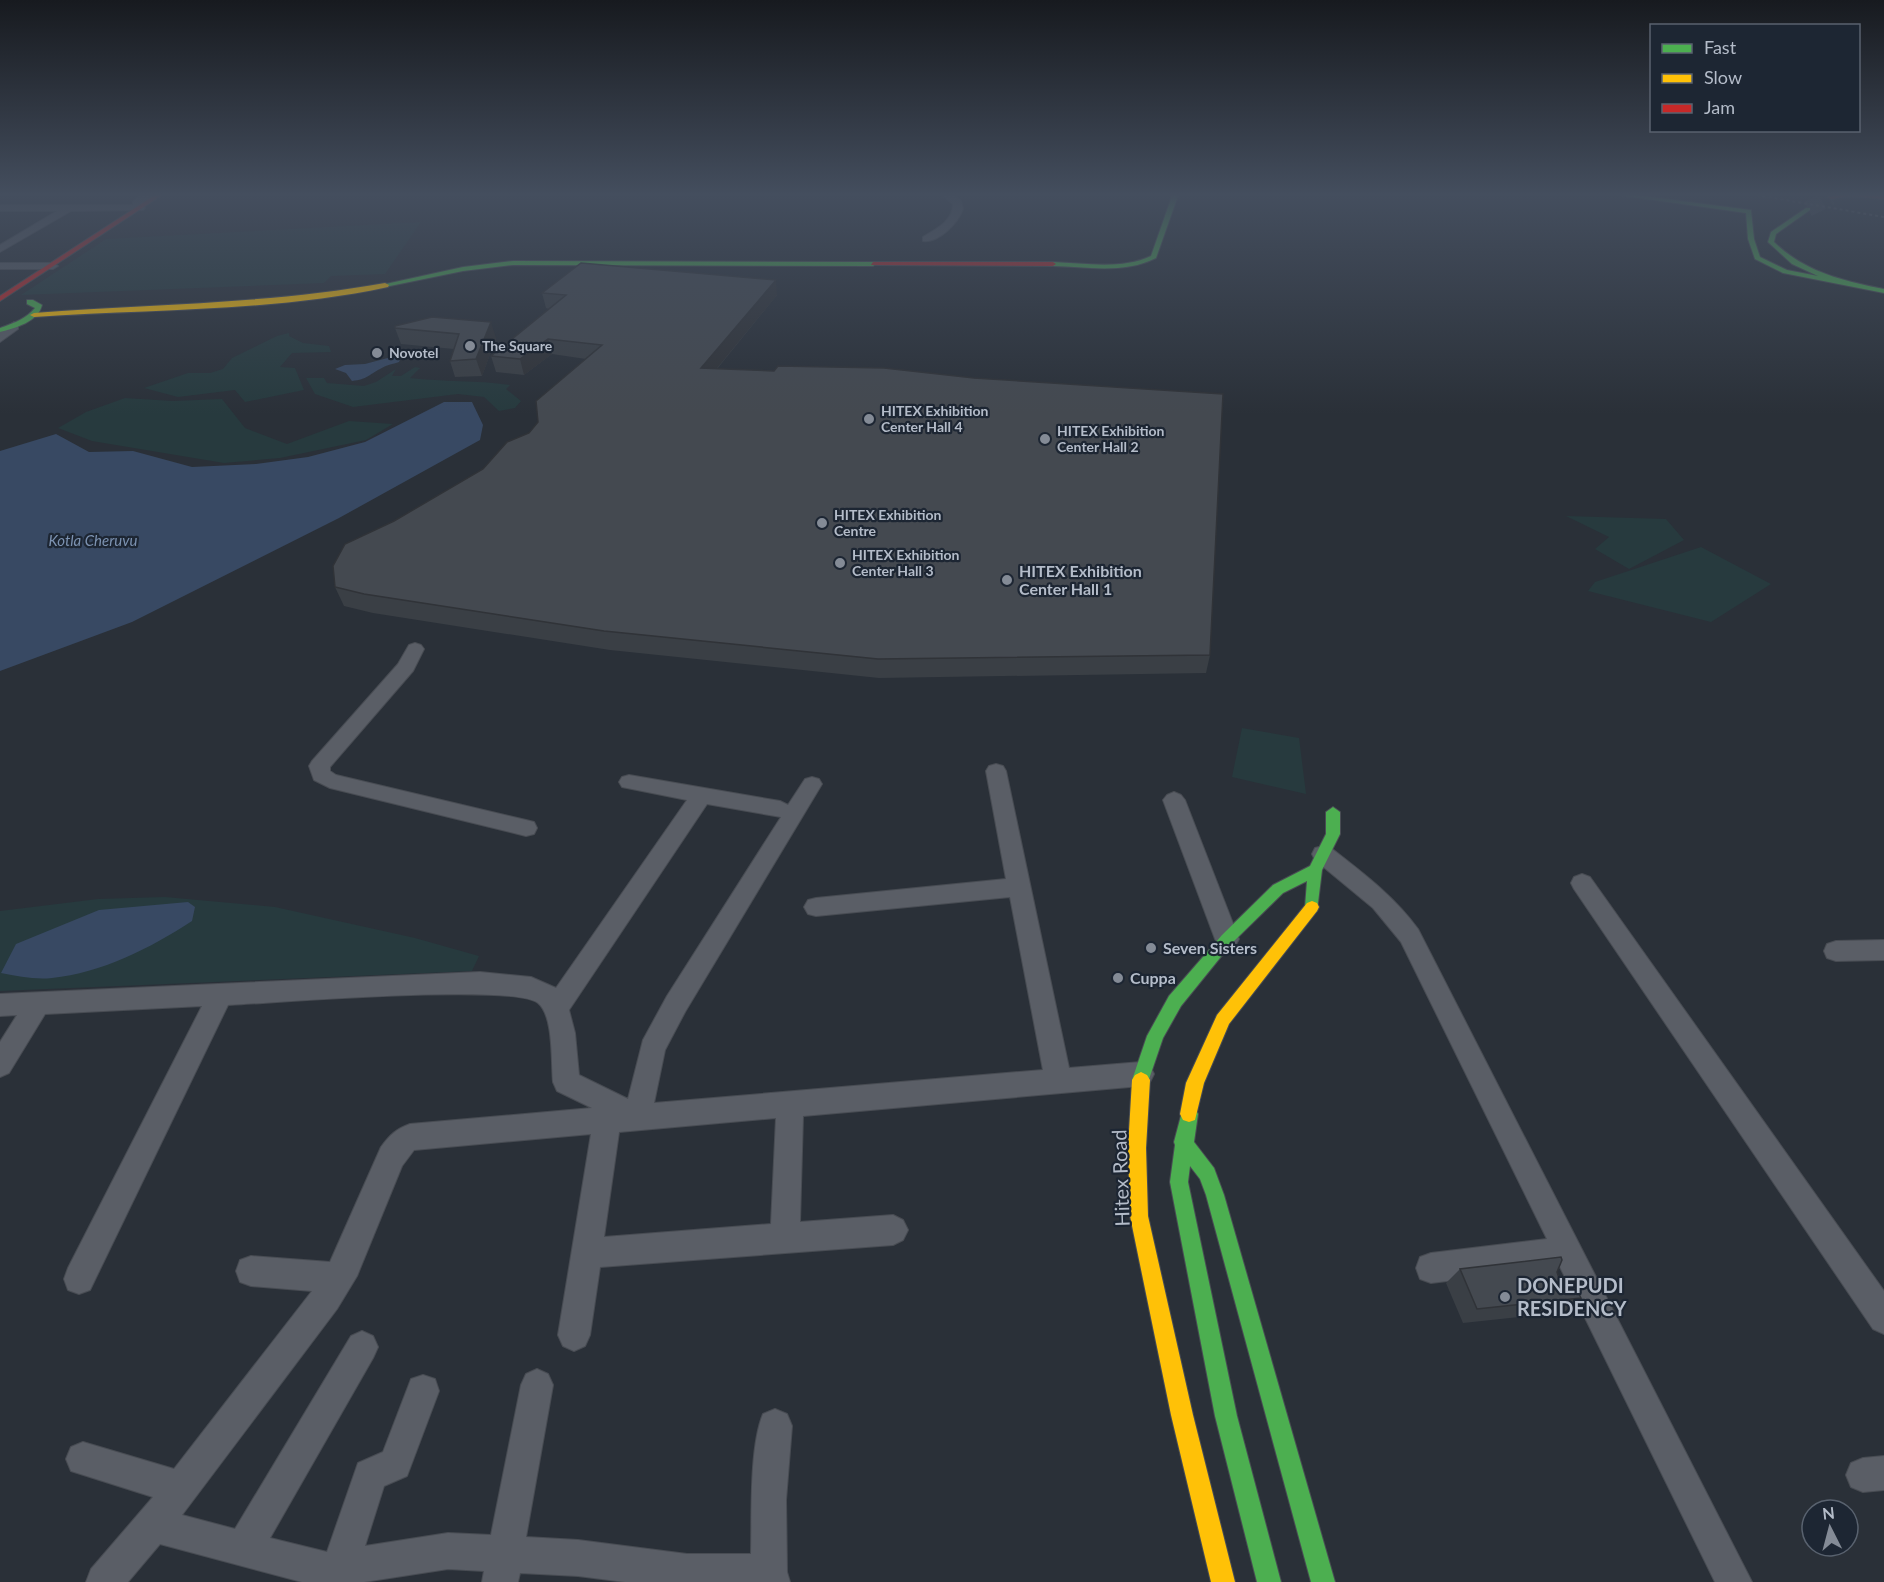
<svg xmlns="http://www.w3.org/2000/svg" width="1884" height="1582" font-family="Lato,sans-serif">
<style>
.green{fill:#273a3e}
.water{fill:#384963}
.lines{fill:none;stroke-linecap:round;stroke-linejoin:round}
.secondary-tunnel{stroke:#3f454e;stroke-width:16;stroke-dasharray:16 8;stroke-linecap:butt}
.street-casing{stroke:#484c53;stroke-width:2}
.fast-casing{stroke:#484c53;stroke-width:2}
.slow-casing{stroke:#484c53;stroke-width:2}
.jam-casing{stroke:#484c53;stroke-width:2}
.street{fill:#5a5e66;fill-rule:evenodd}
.fast{fill:#4caf50;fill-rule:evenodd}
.slow{fill:#ffc107;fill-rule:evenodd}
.jam{fill:#c62828;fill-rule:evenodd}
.rail{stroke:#595d64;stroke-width:2;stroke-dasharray:3 3;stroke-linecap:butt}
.wall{fill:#3a3f45}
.shaded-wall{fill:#303338}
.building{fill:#444950;stroke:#303338;stroke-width:1.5}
.poi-dot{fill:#848b96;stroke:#1d2633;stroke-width:2}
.labels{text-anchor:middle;stroke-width:4.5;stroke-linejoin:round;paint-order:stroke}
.far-poi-label{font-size:14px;font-weight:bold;fill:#b4bcc9;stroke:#1d2633;text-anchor:start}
.far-water-label{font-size:15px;font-style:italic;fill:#7c92b1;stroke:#1d2633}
.poi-label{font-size:16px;font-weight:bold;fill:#b4bcc9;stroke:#1d2633;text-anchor:start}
.near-street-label{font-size:20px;fill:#b4bcc9;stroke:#1d2633}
.near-poi-label{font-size:20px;font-weight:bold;fill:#b4bcc9;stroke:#1d2633;text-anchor:start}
</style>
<rect width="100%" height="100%" fill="#2a3038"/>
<path class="green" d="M421,222L385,274L331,276L324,283L21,295L106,239Z
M289,333V336L303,343L329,346L331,352L292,353L280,367L295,368L304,390L245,402L235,390L178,397L144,388L188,373H210L223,369L232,358L277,336Z
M415,367L420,368L410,378C444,382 476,380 510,385L506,389L521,401L515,408L499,411L484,397L458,394L353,407L315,394L306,378H324L327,383L364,386L376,382L396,369L392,376H401Z
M125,398L173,401L222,399L245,428L287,444L349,421L393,424L366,440L280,458L224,463L92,441L58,428L86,412Z
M1566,516L1666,519L1684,540L1629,569L1595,549L1609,537Z
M1701,547L1771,584L1711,622L1588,591L1595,582Z
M1242,728L1299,738L1306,794L1232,777Z
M165,897L275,907L415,938L479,956L472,971L0,991V911L98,899Z"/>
<path class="water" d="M395,356L401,357L399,362C393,364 386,365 380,369C368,375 368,379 352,381L346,373L335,369L345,365L365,364Z
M444,402H472L483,425L480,440L339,518L132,622L0,671V451L56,434L89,452L133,451L192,467L256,464L308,457L365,442Z
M188,902L195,907L192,921C151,948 101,973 52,978C35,980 18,976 1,973L16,944L99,910Z"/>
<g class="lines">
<path class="secondary-tunnel" d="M1751,193V196
M1808,209L1831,197"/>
<g class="street-casing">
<path id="street" d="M145,193H156L142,204L145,208L143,210L71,211L0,252V245L57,211H0V205H133V201Z
M939,193H950L961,201L963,209C958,223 939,243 923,241V237C936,229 953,221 953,204Z
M0,263H53L58,266L53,269H0Z
M14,322L18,323V329L0,342V332Z
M415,643L421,645L424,649L413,671L330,767V771L336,775L526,820L534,822L537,828L534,834L526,836L330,788L314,780L309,766L312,761L398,664L409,645Z
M996,764L1003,766L1006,771L1069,1068L1141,1062L1150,1066L1154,1074L1150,1082L1141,1086L803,1116L800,1222L893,1215L903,1220L908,1230L903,1240L893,1245L600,1267L590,1335L585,1346L574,1351L563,1346L558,1335L591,1134L414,1150L402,1166L357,1276L337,1309L182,1515L235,1529L351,1336L362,1331L373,1336L378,1347L373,1358L270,1538L327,1552L358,1463L383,1452L411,1379L423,1375L435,1379L439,1391L407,1476L384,1486L365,1546L448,1533L491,1535L521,1385L526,1374L537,1369L548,1374L553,1385L526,1537L578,1540L687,1554H751C752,1516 749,1448 763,1414L775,1409L787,1414L792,1426L786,1500L787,1572L790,1582H625L578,1576L520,1573L518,1582H482L484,1571L448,1569L364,1582H302L160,1544L128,1582H86L91,1569L153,1497L71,1471L66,1459L71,1447L83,1442L174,1469L312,1291L251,1286L240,1282L236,1271L240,1260L251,1256L330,1262L381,1147C390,1135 396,1129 410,1124L592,1108L557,1091L553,1082C551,1062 554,1016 538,1003C514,983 273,1003 228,1005L90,1290L79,1294L68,1290L64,1279L68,1268L202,1006L45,1014L9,1073L0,1077V1042L17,1015L0,1016V994L480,972L531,977L556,988L687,800L622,787L619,782L622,777L629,775L780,801L788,805L805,779L812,777L819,779L822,784L685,1012L665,1050L654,1103L1043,1070L1010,897L816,916L808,914L804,907L808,900L816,898L1006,879L986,771L989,766ZM707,804L781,817L667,996L643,1040L628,1099L579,1075L575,1033L569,1010ZM776,1118L771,1224L604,1237L619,1132Z
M1174,792L1181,795L1185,800L1239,939L1235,946L1227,949L1219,946L1215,939L1163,800L1167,795Z
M1323,846L1331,848C1363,873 1394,896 1418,929L1752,1582H1715L1560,1267L1431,1283L1420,1279L1416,1268L1420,1257L1431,1253L1547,1239L1401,942L1373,908L1315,860L1312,854L1315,848Z
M1582,874L1590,877L1884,1291V1334L1873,1329L1574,889L1571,883L1574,877Z
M1884,940V960L1836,961L1827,958L1824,951L1827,944L1836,941Z
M1884,1456V1490L1863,1492L1851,1487L1846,1475L1851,1463L1863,1458Z"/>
</g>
<g class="fast-casing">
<path id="fast" d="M1173,193H1179L1156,258C1125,274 1087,267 1053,266L1050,264L1053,262C1084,263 1122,270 1151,256Z
M1604,193H1621L1751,210L1754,239L1760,257L1787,270L1818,276L1792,264L1768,242L1771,232L1806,208H1810V210L1776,234L1774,242C1805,272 1843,281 1884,289V293L1783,273L1755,259L1748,239L1746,213Z
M513,261L873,262L876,264L873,266L513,265L463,271L385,287L381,285L463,267Z
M27,300H33L42,305C38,322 15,328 0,332V328C14,323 26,319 35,308L27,304Z
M1333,807L1340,812V834L1322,870L1317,911L1312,913L1307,911L1305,907L1307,881L1283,893L1232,943L1181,1006L1163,1038L1147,1085L1141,1088L1135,1085L1132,1080L1147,1036L1169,996L1222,935L1273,885L1310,866L1326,834V812Z
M1189,1106L1195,1108L1198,1114L1194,1142L1214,1168L1224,1195L1335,1582H1311L1206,1195L1200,1179L1190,1166L1188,1182L1237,1416L1281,1582H1257L1215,1416L1170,1182L1175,1145L1174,1142L1183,1108Z"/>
</g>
<g class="slow-casing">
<path id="slow" d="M385,283L389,285L388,287C272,312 151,309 34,317L30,315L34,313C151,304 269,304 385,283Z
M1312,901L1317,903L1319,907L1317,911L1229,1024L1204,1083L1195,1120L1189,1122L1183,1120L1180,1114L1186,1083L1217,1015L1307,903Z
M1141,1072L1147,1075L1150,1080L1146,1148L1148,1216L1193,1415L1235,1582H1211L1171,1415L1130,1216L1128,1148L1132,1080L1135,1075Z"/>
</g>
<g class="jam-casing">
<path id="jam" d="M158,193H165L0,301V296Z
M1845,193L1884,195V199L1850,196L1831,199L1828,197Z
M873,262H1053L1056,264L1053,266L871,265Z"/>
</g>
<use href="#street" class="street"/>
<use href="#fast" class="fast"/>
<use href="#slow" class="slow"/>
<use href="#jam" class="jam"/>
<path class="rail" d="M1745,193L1884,217"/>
</g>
<path class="wall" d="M542,293L777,295L717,369L1210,655L1206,673L879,678L610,650L373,613L344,606L335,587L394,521L483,469L529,433L586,359L552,354L524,375L496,372L491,356L549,309L546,308Z
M395,328L496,338L482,376L455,377L450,361L454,349L401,344Z
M1460,1269L1557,1272L1561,1285L1581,1298L1564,1312L1463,1323L1446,1283Z"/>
<path class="shaded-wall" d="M776,280L777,295L704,384L701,368Z
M491,322L496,338L482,376L476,359Z
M548,339L552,354L524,375L520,359Z"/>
<path class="building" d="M581,263L776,280L701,368L774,371L778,366L884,368L974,378L1223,394L1210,655L878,659L604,631L364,594L335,587L333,566L345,544L394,521L483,469L507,442L529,433L538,422L536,401L602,345L548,339L520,359L491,356L566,295L542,293Z
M432,317L491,322L476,359L450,361L459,334L395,328V326Z
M1561,1257L1562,1260L1557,1272L1561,1285L1577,1290L1581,1298L1477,1309L1460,1269Z"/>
<linearGradient id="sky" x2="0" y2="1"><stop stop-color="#171a1f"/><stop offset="0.47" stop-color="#444e5e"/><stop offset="1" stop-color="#444e5e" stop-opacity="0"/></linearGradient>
<rect width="1884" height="414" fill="url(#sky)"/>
<g class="poi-dot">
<circle cx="470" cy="346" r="6"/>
<circle cx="377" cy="353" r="6"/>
<circle cx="869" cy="419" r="6"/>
<circle cx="1045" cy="439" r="6"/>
<circle cx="822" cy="523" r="6"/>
<circle cx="840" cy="563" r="6"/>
<circle cx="1007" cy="580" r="6"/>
<circle cx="1151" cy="948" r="6"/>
<circle cx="1118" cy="978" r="6"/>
<circle cx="1505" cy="1297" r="6"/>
</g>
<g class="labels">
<g class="far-poi-label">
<text x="482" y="351">The Square</text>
<text x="389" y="358">Novotel</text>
<text x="881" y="416">HITEX Exhibition<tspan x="881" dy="16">Center Hall 4</tspan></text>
<text x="1057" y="436">HITEX Exhibition<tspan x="1057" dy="16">Center Hall 2</tspan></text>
<text x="834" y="520">HITEX Exhibition<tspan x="834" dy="16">Centre</tspan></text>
<text x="852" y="560">HITEX Exhibition<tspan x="852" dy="16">Center Hall 3</tspan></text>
</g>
<g class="far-water-label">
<text x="93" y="546">Kotla Cheruvu</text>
</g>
<g class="poi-label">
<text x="1019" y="577">HITEX Exhibition<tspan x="1019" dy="18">Center Hall 1</tspan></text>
<text x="1163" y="954">Seven Sisters</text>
<text x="1130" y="984">Cuppa</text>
</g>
<g class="near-street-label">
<text transform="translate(1121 1178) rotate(-92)" y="7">Hitex Road</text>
</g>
<g class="near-poi-label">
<text x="1517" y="1293">DONEPUDI<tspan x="1517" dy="23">RESIDENCY</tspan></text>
</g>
</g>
<rect x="1650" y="24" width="210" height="108" fill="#1d2633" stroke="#59626f" stroke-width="1.5"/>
<rect x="1662" y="44" width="30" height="9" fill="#4caf50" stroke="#59626f" stroke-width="1.5"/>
<text x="1704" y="54" font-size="18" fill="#b4bcc9">Fast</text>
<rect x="1662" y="74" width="30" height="9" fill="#ffc107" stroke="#59626f" stroke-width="1.5"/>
<text x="1704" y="84" font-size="18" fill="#b4bcc9">Slow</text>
<rect x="1662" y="104" width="30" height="9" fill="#c62828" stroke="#59626f" stroke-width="1.5"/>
<text x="1704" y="114" font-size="18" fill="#b4bcc9">Jam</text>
<g transform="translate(1830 1528) rotate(354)"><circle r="28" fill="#1d2633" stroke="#59626f" stroke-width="1.5"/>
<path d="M0-4.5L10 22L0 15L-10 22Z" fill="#848b96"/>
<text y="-9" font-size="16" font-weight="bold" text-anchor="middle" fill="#b4bcc9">N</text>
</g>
</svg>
